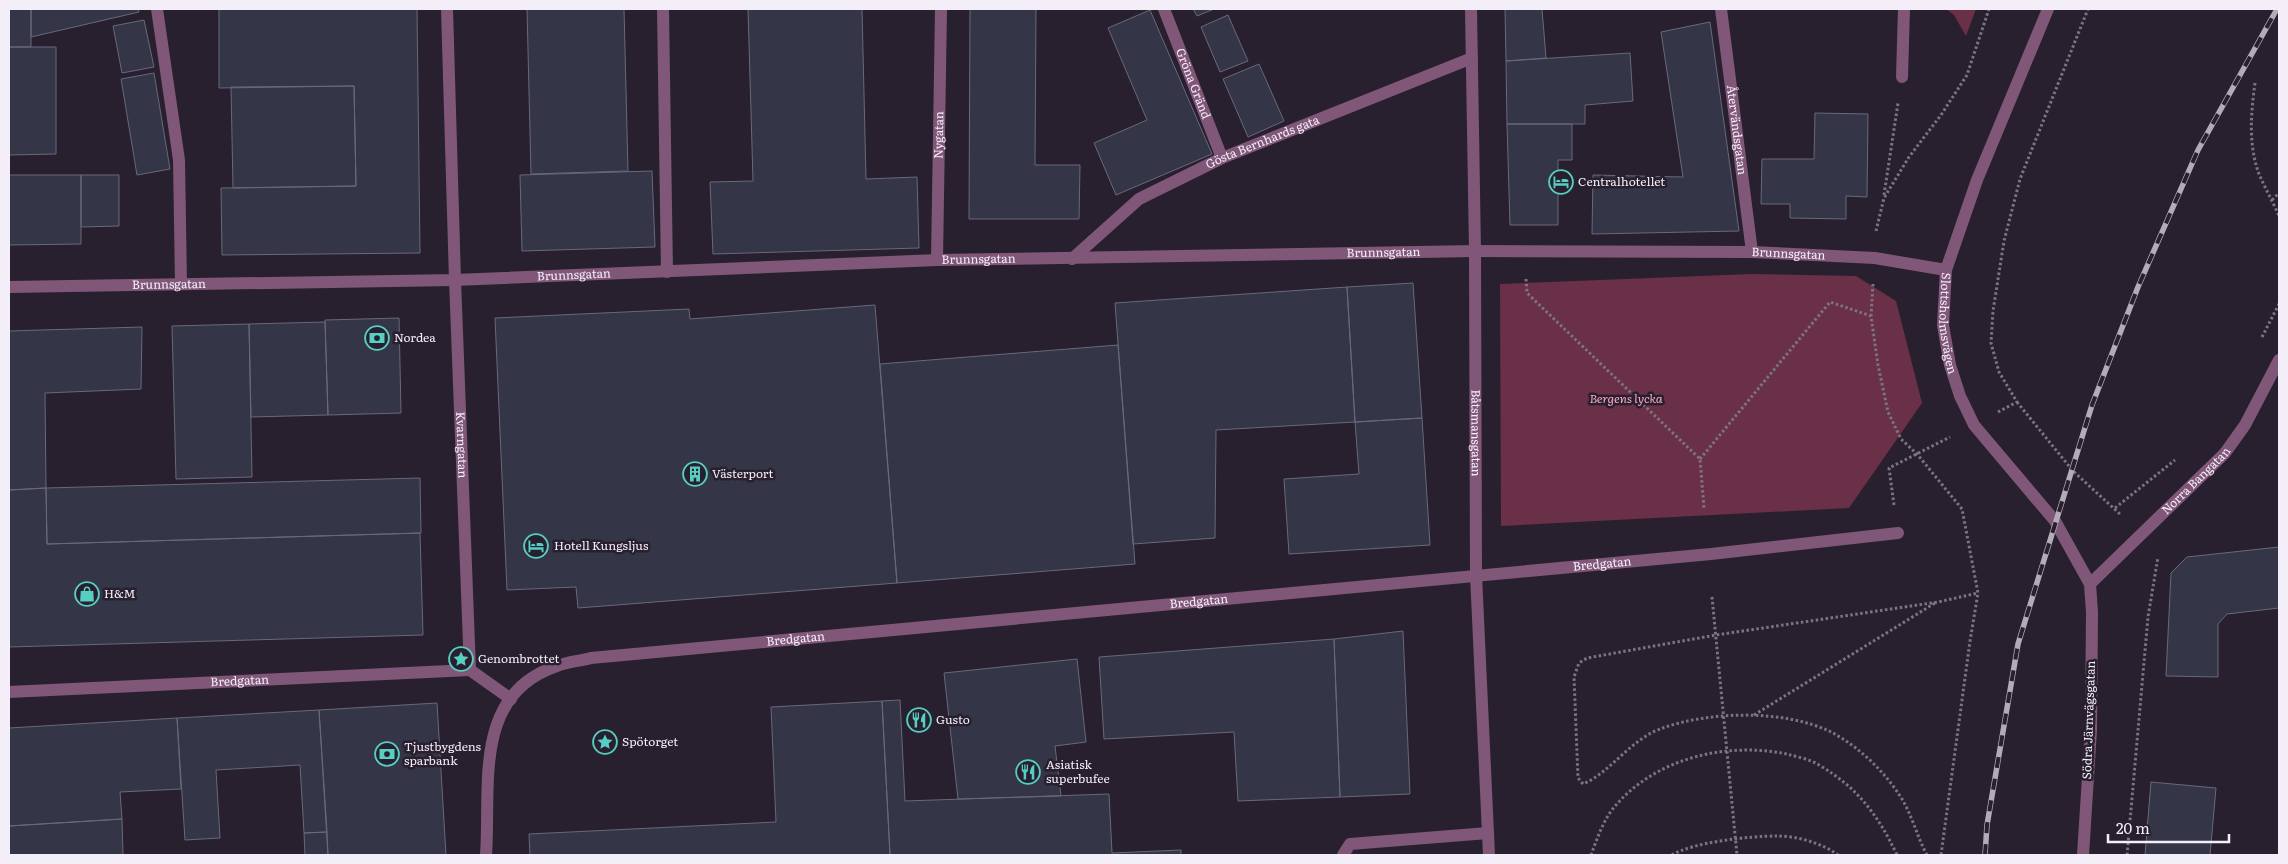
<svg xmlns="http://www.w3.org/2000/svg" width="2288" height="864" font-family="Literata,serif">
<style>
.park{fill:#6a3047}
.building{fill:#343546;stroke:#68697c}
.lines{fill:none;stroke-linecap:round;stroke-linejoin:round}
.path{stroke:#7c7482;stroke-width:3;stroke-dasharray:2.5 2.5;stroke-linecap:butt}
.service{stroke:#805779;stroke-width:12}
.pedestrian{stroke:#805779;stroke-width:12}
.minor{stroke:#805779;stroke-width:12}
.tertiary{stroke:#805779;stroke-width:12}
.rail-casing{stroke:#b2acb8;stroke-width:5.5}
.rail{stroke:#28202f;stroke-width:4;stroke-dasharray:11;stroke-linecap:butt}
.labels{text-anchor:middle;stroke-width:5;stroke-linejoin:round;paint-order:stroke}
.street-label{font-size:12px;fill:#f4eef9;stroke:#28202f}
.poi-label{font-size:12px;fill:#f4eef9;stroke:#28202f;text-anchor:start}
.park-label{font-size:12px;font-style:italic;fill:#fca9c6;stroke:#28202f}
</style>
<rect width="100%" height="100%" fill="#28202f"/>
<path class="park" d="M1946,9H1976L1966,36L1954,15Z
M1752,274L1856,276L1896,301L1922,403L1849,508L1501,526L1500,284Z"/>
<path class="building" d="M9,9H31V47H9Z
M31,9H138L139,12L31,37Z
M219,9H417L420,253L222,255L221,188L356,186L354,86L219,88Z
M527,9H624L628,171L531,174Z
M748,9H862L866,179L917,177L919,248L713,254L710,182L753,181Z
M970,9H1036L1035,165H1080L1079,219H969Z
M1193,9H1214L1197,16Z
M1505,9H1542L1546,58L1506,61Z
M1150,10L1212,154L1116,195L1094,143L1147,120L1108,28Z
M1228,15L1248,61L1220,72L1201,27Z
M144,20L154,67L122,73L113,26Z
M1710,22L1739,231L1592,234L1593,175L1683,177L1661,32Z
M9,47H56V154L9,155Z
M1630,53L1633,101L1585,105V124H1507L1506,61Z
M1259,64L1284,121L1248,137L1223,79Z
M154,73L170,169L137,175L121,79Z
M354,86L356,186L233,188L231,87Z
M1815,113L1868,114L1867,197L1846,196V219L1790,218V204H1761L1762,159H1814Z
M1507,124H1572V160H1558V225H1510Z
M652,171L655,247L522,251L520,175Z
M9,175H81V244L9,245Z
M81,175H119V226L81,227Z
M1413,283L1422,418L1355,422L1347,287Z
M1347,287L1355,422L1216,430L1215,538L1133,544L1115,303Z
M875,305L897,583L578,608L576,587L507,590L495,318L689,309L690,319Z
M399,318L401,413L328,415L325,320Z
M325,322L328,415L251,417L249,324Z
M249,324L252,477L176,479L172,326Z
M142,327L141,389L45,393L46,488L9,490V331Z
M1118,345L1135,564L897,583L880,364Z
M1422,418L1430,545L1289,554L1284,479L1359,474L1355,422Z
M420,478L421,533L47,544L46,488Z
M46,488L47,544L420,533L423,635L9,647V490Z
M2279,547V608L2227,614L2218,624V677L2166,676L2171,573L2187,557Z
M1403,631L1410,794L1340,797L1334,639Z
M1334,639L1340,797L1238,801L1234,732L1104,739L1099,657Z
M1077,659L1086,742L1055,746L1061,796L958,799L944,673Z
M900,700L905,801L1109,794L1112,853L1181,850V855H890L882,701Z
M882,701L890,855H530L529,834L776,822L771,707Z
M437,703L446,855H328L319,710Z
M319,710L327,832L304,833L300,765L216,770L220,838L185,840L177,718Z
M177,718L181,789L120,792L122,819L9,826V728Z
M2151,782L2216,788L2210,855H2145Z
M122,819L123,855H9V826Z
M327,832L328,855H305L304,833Z"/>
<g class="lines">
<path class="path" d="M2255,83C2251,113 2248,144 2259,174C2265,188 2273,202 2279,216
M1884,195L1898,103
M2272,200L2279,193
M1876,231L1884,198L1909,157L1941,115L1967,75L1989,9
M1526,279L1527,293L1700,459L1704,508
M1873,284L1871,316L1878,365L1888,412L1901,439L1917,454L1962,509L1978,593L1970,641L1941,855
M2262,337L2279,304
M2017,402L2073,471L2121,515
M1998,412L2017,402L1999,372L1991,343L1993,311L2004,241L2020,179L2088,9
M1700,459L1830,302L1871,316
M1894,505L1889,468L1950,437
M2115,508L2175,460
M1712,597L1737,855
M1754,715L1935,603
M1591,855C1597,839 1604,818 1616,805C1658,757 1727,742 1787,754C1797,757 1810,759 1819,765C1858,788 1878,815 1897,855
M1672,855C1693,842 1751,836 1777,836C1797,836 1822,843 1838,855
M1927,855C1917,837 1912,814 1900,796C1884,771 1858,746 1831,732C1784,709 1708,711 1660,729C1630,740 1611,772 1583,784L1578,778L1574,677L1579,663L1587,658L1716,635L1938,602L1978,593
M2127,855L2148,617L2158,557"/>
<path class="service" d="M157,9L179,160L181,284
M663,9L667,272
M1343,855L1350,844L1488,833"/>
<g class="pedestrian">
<path id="s1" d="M455,280L470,670"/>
<path d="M470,670L511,699"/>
<path id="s2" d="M9,692L470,670"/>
</g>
<g class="minor">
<path d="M447,9L455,280"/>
<path id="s3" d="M1164,9L1222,158"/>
<path id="s4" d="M1471,9L1475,251L1476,575L1489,855"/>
<path id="s5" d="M1721,9L1752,252"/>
<path d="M1902,77L1904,9"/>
<path id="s6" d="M1072,259L1139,199L1222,158L1472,58"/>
<path id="s7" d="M937,260L941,9"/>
<path id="s8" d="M9,287L455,280L937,260L1475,251L1752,252L1875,258L1946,270"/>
<path id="s9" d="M2090,584L2225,453L2245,425L2279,360"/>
<path id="s10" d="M486,855C491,787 472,694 557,666C567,662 580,661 591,658L1711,554L1898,533"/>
</g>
<path class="tertiary" id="s11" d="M2048,9L1977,180L1946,270L1943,325L1950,365L1960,396L1974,425L2055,521L2090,584L2092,612L2091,730L2083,855"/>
<g class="rail-casing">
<path id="rail" d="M1985,855L1987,825L2018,644L2092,405L2138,287L2198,150L2277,9"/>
</g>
<use href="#rail" class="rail"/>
</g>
<defs>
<g id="hotel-ring" transform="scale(1.25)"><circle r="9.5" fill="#28202f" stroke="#57cec2" stroke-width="1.5"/><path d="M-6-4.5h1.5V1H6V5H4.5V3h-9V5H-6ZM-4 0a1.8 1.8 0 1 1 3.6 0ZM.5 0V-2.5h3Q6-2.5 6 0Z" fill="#57cec2"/></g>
<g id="bank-ring" transform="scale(1.25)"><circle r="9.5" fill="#28202f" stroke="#57cec2" stroke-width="1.5"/><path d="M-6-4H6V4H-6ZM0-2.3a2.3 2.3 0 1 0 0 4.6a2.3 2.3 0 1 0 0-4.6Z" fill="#57cec2"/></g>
<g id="building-ring" transform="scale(1.25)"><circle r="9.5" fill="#28202f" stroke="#57cec2" stroke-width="1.5"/><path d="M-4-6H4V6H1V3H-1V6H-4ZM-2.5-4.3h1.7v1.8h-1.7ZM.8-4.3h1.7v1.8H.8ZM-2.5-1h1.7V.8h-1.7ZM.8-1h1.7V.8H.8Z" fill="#57cec2"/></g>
<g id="shop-ring" transform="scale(1.25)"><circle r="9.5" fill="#28202f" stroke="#57cec2" stroke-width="1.5"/><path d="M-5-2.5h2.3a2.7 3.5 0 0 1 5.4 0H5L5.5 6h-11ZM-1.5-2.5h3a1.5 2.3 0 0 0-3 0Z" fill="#57cec2"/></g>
<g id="sight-ring" transform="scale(1.25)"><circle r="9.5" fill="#28202f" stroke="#57cec2" stroke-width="1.5"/><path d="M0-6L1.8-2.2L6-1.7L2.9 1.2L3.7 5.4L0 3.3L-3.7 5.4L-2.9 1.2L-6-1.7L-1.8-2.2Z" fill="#57cec2"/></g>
<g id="restaurant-ring" transform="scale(1.25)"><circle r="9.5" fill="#28202f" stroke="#57cec2" stroke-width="1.5"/><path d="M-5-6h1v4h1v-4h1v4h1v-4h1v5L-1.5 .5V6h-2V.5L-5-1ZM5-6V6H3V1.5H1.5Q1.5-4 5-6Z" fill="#57cec2"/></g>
</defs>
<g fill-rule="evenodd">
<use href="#hotel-ring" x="1561" y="182"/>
<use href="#bank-ring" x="377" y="338"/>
<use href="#building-ring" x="695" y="474"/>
<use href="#hotel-ring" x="536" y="546"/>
<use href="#shop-ring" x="87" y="594"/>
<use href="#sight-ring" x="461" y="659"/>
<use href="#restaurant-ring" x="919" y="720"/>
<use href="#sight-ring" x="605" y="742"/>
<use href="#bank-ring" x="387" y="754"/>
<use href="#restaurant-ring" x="1028" y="772"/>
</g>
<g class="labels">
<g class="street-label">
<text dy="4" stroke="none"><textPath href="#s3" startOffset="80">Gröna Gränd</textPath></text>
<text dy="4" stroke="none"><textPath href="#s5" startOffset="122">Återvändsgatan</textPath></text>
<text dy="4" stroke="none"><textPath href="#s7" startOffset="125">Nygatan</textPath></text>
<text dy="4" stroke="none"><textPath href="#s6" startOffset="226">Gösta Bernhards gata</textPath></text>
<text dy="4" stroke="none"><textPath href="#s8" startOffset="1375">Brunnsgatan</textPath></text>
<text dy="4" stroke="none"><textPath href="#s8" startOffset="1780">Brunnsgatan</textPath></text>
<text dy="4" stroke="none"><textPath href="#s8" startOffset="970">Brunnsgatan</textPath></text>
<text dy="4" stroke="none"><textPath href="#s8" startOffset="565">Brunnsgatan</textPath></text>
<text dy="4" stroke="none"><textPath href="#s8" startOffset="160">Brunnsgatan</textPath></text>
<text dy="4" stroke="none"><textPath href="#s11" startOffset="334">Slottsholmsvägen</textPath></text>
<text dy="4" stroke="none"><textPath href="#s4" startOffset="424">Båtsmansgatan</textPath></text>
<text dy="4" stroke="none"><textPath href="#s1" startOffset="165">Kvarngatan</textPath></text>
<text dy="4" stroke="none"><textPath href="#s9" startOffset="148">Norra Bangatan</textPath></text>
<text dy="4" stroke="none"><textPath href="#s10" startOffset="1269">Bredgatan</textPath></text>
<text dy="4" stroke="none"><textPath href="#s10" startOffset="864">Bredgatan</textPath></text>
<text dy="4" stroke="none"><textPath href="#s10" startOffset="459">Bredgatan</textPath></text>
<text dy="4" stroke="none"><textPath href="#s2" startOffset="231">Bredgatan</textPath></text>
<text transform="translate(2089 720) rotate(-88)" y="4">Södra Järnvägsgatan</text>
</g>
<g class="poi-label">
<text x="1578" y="186">Centralhotellet</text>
<text x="394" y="342">Nordea</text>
<text x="712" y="478">Västerport</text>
<text x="554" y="550">Hotell Kungsljus</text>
<text x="104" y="598">H&amp;M</text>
<text x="478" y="663">Genombrottet</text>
<text x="936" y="724">Gusto</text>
<text x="622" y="746">Spötorget</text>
<text x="404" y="751">Tjustbygdens<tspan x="404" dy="14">sparbank</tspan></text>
<text x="1046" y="769">Asiatisk<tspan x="1046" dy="14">superbufee</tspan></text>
</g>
<g class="park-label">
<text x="1626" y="403">Bergens lycka</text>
</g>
</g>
<rect width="2288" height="864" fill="none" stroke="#f4eef9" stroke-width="20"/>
<path d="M2108 834v8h121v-8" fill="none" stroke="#f4eef9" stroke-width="2.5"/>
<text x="2116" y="834" font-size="15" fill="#f4eef9" stroke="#28202f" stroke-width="4" paint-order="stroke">20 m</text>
</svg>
